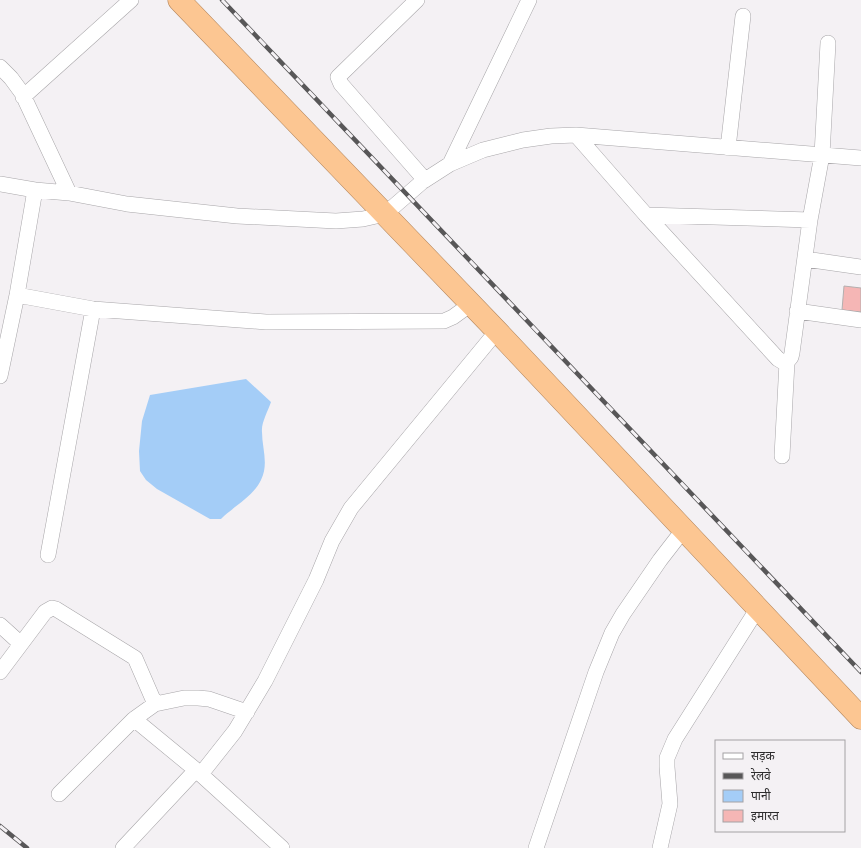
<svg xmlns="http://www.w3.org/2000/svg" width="861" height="848" font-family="'Alegreya Sans','Noto Sans Devanagari',sans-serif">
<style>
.water{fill:#a4cdf7}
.building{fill:#f5b6b5;stroke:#b3afaf}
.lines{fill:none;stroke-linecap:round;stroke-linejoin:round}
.minor-casing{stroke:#a8a6a9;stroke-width:16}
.trunk-casing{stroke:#b3865d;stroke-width:23}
.minor{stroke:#fff;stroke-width:15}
.trunk{stroke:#fcc692;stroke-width:22}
.rail-casing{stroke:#585758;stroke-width:4.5}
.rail{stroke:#f4f1f4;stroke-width:3;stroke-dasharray:9;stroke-linecap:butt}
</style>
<rect width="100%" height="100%" fill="#f4f1f4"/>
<path class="water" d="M246,379L271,402C268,411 261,423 262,432C262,448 269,464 261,480C253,497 234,506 221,519H210L157,489L146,480L140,471L139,451L142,421L150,395Z"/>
<path class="building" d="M844,286L861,288V312L842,310Z"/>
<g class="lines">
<g class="minor-casing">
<path id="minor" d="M417,0L338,77L341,84L425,180
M0,67L11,78L22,93L69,193
M23,97L131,0
M576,135L646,215L778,359L783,362H787L791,357L792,353L810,220L822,155L828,43
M728,148L743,16
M450,164L529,0
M0,184L35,190L69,193L127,204L237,216L336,221L363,219L385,214L422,182L450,164L483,150L523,140L551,136L576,135L861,158
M646,215L810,220
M805,259L861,267
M17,295L93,309L266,322L444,321L453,317L471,304
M797,311L861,320
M0,376L17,295L35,190
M782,456L787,362
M48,555L93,309
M0,625L21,644
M0,672L45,612L52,608L56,609L135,658L155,704
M134,719L196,770L282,848
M201,774L235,731L265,681L316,580L332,541L351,508L497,331
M59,794L134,719L155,704L184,698H198L209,699L247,712
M123,848L196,770
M536,848L596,672L612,633L623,614L660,560L684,529
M660,848L670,804L667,767V758L675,739L758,608"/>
</g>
<g class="trunk-casing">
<path id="trunk" d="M179,0L497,331L861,718"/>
</g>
<use href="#minor" class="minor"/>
<use href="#trunk" class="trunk"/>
<g class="rail-casing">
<path id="rail" d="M222,0L861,672
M0,826L27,848"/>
</g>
<use href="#rail" class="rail"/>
</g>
<rect x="715" y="740" width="130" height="92" fill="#f4f1f4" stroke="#a4a2a4"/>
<rect x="723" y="753" width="20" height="6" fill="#ffffff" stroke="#a4a2a4"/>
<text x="751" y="760" font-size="12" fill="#2d2c2d">सड़क</text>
<rect x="723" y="773" width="20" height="6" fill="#585758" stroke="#a4a2a4"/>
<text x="751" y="780" font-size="12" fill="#2d2c2d">रेलवे</text>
<rect x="723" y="790" width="20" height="12" fill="#a4cdf7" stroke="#a4a2a4"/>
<text x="751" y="800" font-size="12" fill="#2d2c2d">पानी</text>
<rect x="723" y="810" width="20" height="12" fill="#f5b6b5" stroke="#a4a2a4"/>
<text x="751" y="820" font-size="12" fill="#2d2c2d">इमारत</text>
</svg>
